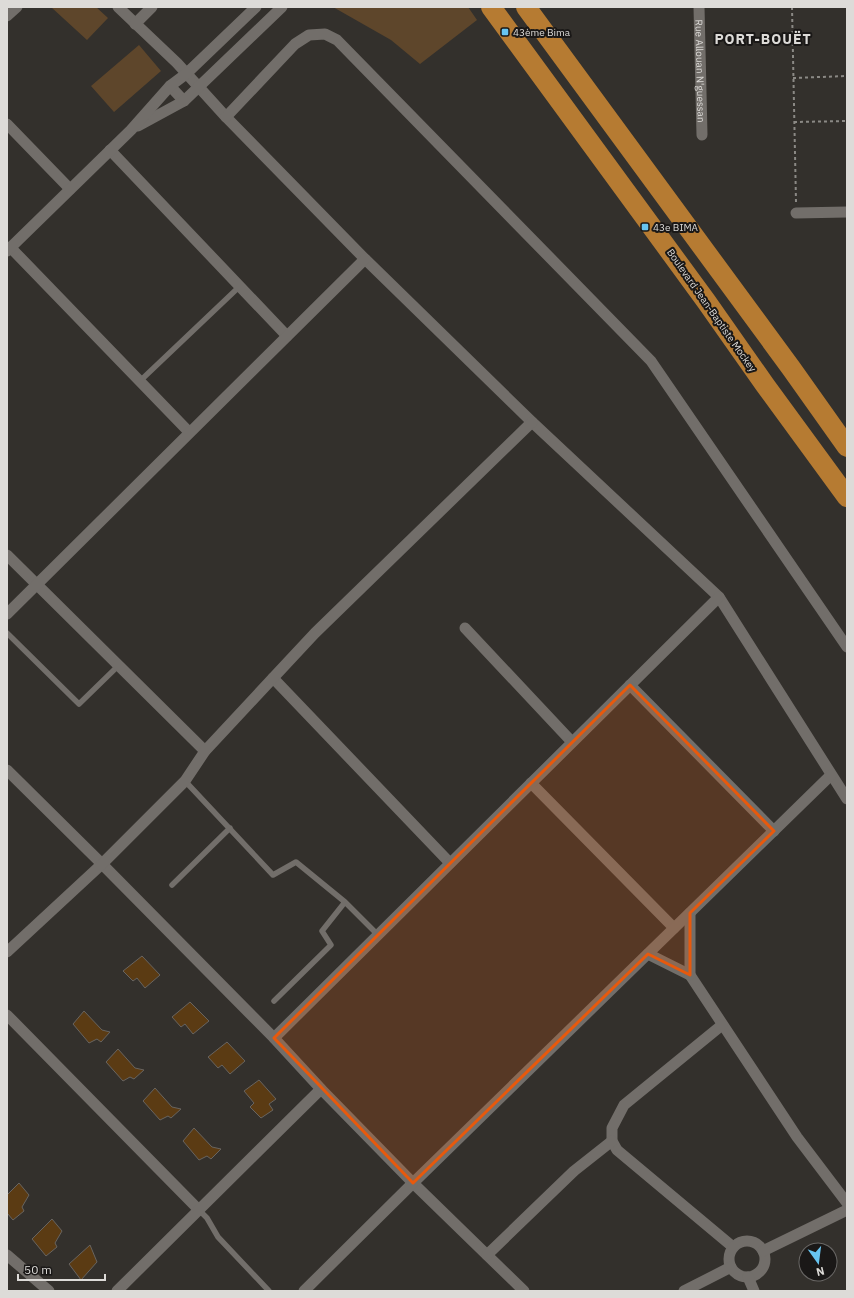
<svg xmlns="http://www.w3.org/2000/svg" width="854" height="1298" font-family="'IBM Plex Sans',sans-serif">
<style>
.green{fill:#5e462b}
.building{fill:#5b3b13;stroke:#686460}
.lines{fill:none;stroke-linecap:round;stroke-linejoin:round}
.path{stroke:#8b8985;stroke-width:2;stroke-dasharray:3 3;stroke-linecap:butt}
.lane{stroke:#726e6a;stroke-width:5.5}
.street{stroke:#726e6a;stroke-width:11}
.highway{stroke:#b67b32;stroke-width:20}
.marked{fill:#e8590c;fill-opacity:0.2;stroke:#e8590c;stroke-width:3;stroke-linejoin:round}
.poi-dot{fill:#67c4f0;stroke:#1a1817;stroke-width:1.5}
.labels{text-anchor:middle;stroke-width:4;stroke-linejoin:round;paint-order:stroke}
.poi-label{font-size:10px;fill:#dddbd8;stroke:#1a1817;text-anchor:start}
.street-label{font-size:10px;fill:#dddbd8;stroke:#1a1817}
.district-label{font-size:14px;font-weight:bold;letter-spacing:1px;fill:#dddbd8;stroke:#1a1817}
</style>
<rect width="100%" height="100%" fill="#33302c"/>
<path class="green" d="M51,7H96L108,18L87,40Z
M333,7H468L477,20L420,64L391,40Z
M139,45L161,71L114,112L91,86Z"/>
<path class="building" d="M142,956L160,975L145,988L137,978L133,981L123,971Z
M190,1002L209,1021L193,1034L185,1024L181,1027L172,1017Z
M84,1011L102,1030L110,1032L101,1042L97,1039L89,1043L73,1024Z
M227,1042L245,1061L230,1074L222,1065L218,1068L208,1057Z
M118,1049L135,1068L144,1070L134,1079L130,1077L123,1081L106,1062Z
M259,1080L276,1099L269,1104L273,1110L261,1118L250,1107L254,1103L244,1091Z
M155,1088L172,1107L181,1109L171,1118L168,1116L160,1120L143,1101Z
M194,1128L212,1147L221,1149L211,1159L207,1156L199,1160L183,1141Z
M19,1183L29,1195L22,1207L24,1211L13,1220L7,1213V1195Z
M52,1219L62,1231L55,1243L57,1247L46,1256L32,1239Z
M90,1245L97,1262L81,1280L69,1264Z"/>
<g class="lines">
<path class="path" d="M792,7L796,202
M793,78L847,76
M794,122L847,121"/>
<path class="lane" d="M140,381L240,286
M7,633L79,704L118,666
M185,781L273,875L296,862L345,902L378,935
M172,885L230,828
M274,1001L331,945L322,931L345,902
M199,1210L207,1218L218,1237L269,1291"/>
<g class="street">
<path d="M118,7L177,63L226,117L365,259L532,422L719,597L847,799"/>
<path id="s1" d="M699,7L702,135"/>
<path d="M7,16L17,7"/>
<path d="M135,24L152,7"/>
<path d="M170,86L184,101"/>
<path d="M226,117L295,44L309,35L325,34L337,40L651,361L847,647"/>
<path d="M7,124L70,189"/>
<path d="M138,126L184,101L282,7"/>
<path d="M110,150L287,336"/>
<path d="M796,213L847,212"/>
<path d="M10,247L189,432"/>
<path d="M7,251L131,130L170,86L186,74L256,7"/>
<path d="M7,555L205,751"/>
<path d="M7,614L365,259"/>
<path d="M465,628L572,742"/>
<path d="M273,678L450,863"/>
<path d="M630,685L774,831"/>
<path d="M7,770L102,864L274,1038L321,1089L413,1183L524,1291"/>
<path d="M531,783L674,928"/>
<path d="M7,952L102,864L185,781L205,751L315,633L532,422"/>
<path d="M648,954L690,975L797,1137L847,1203"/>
<path d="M690,975V913"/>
<path d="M7,1015L199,1210"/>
<path d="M722,1025L624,1105L612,1128V1141L617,1150L733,1247"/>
<path d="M274,1038L719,597"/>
<circle cx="747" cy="1259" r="18"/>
<path d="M763,1251L847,1210"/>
<path d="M7,1255L49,1291"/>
<path d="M487,1255L574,1171L612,1141"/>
<path d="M748,1277L754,1291"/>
<path d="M117,1291L321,1089"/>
<path d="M304,1291L413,1183L831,775"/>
<path d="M684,1291L731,1267"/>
</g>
<path class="highway" d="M491,7L706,301L765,385L847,497
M526,7L791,368L847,447"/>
</g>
<path class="marked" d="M630,685L774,831L690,913V975L648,954L413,1183L274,1038Z"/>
<g class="poi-dot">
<rect x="501" y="28" width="8" height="8" rx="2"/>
<rect x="641" y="223" width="8" height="8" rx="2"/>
</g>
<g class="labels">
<g class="poi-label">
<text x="513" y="36">43ème Bima</text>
<text x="653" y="231">43e BIMA</text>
</g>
<g class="street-label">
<text dy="4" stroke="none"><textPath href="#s1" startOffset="64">Rue Allouan N'guessan</textPath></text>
<text transform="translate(712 310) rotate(55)" y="4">Boulevard Jean-Baptiste Mockey</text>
</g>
<g class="district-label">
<text x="763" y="44">PORT-BOUËT</text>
</g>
</g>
<rect width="854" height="1298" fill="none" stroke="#dddbd8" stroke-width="16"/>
<g transform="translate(818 1262) rotate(166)"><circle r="19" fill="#1a1817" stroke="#686664"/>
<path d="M0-3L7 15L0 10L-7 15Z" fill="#67c4f0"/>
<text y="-6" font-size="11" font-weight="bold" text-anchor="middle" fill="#dddbd8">N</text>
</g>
<path d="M18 1274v6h87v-6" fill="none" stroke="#dddbd8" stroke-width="2"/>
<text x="24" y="1274" font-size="12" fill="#dddbd8" stroke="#1a1817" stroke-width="3" paint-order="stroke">50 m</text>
</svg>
